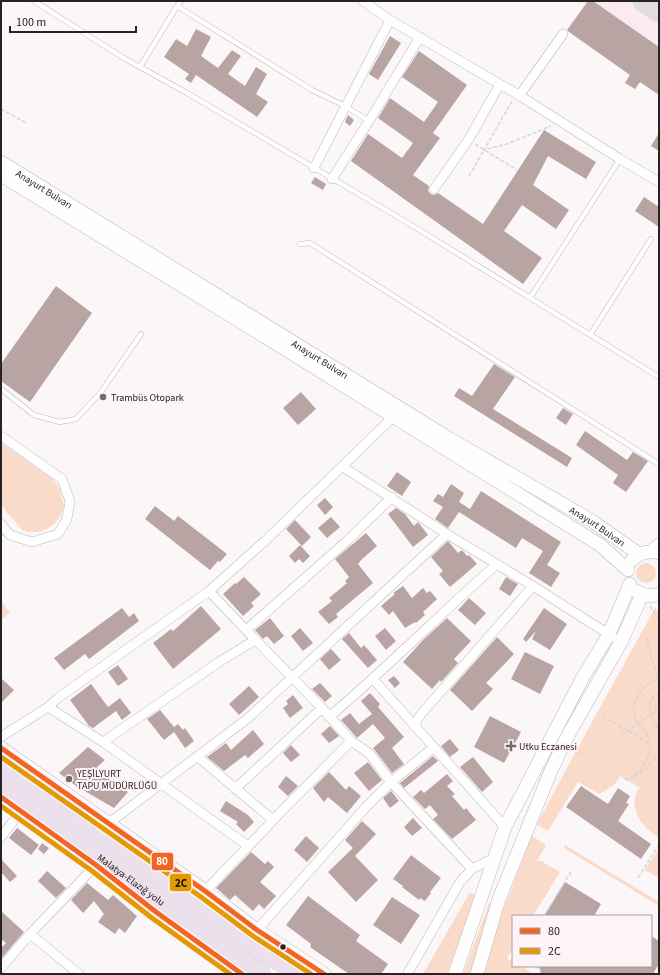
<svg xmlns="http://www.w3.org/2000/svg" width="660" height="975" font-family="'Source Sans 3',sans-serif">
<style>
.built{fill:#fbeaf0}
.green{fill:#fadbc9}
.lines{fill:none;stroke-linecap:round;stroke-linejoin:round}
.taxiway{stroke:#e0dede;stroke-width:23}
.building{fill:#b8a4a3}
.lane-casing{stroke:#bcb7b8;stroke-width:5.5}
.street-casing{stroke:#bcb7b8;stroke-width:10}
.secondary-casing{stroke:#bcb7b8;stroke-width:14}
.highway-casing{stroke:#d7d4d4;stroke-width:18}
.path{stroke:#d6d5d5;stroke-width:1.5;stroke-dasharray:4 2;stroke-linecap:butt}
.lane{stroke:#fefefe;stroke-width:4.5}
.street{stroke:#fefefe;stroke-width:9}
.secondary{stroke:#fefefe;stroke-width:13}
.highway{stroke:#ede0ed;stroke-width:17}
.bus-1-casing{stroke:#fef3f6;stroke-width:8}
.bus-2-casing{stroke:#fef3f6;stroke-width:8}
.bus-1{stroke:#f26522;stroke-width:5}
.bus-2{stroke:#e29904;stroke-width:5}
.poi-dot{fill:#726c6e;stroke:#fef3f6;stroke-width:1.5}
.bus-dot{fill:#282224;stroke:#fef3f6;stroke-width:1.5}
.labels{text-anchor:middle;stroke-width:4;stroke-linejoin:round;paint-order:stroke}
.street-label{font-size:10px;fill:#282224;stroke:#fef3f6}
.poi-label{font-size:10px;fill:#282224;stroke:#fef3f6;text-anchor:start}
.line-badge{stroke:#fef3f6;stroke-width:1.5}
.badge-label{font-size:11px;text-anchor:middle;font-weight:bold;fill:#fff}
.pale-badge-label{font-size:11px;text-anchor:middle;font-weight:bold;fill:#111}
</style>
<rect width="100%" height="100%" fill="#fbf6f7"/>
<path class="built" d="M579,1H659V51Z"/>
<path class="green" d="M1,443L53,479L60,489L64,506L61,515L55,523L47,529L39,532H28L22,530L1,505Z
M636 573a10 10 0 1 1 20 0a10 10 0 1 1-20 0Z
M1,601L10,613L1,620Z
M655,608L659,611V834L657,837C652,833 647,829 643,824C635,815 630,797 640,788L620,776C617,784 606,791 599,794L578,782L548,831L537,824L576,751Z
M532,836L546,845L537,861H541L560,872L533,916H513V949L507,958L513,962V966H521L533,974H485L486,958L489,946Z
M565,845L659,902V906L564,848Z
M658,850H659V878L645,870Z
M470,892L476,896L447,974H423Z
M489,903L492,905L474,974H463Z"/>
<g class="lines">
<path class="taxiway" d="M644,1L659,11"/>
</g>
<path class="building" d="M588,1H593L659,47V95L640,82L635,89L625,83L630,75L569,32L567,30Z
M196,29L211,37L201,56L218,68L232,50L241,56L228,74L245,86L256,67L267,74L256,94L268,102L257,117L196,75L191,83L185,79L189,74L164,57L176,39L187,46Z
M390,36L401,43L378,80L369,74Z
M419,51L467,85L433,133L440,138L413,175L429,186L428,191L431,194L434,195L438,193L483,224L544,130L596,162L586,179L548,156L533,185L569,210L556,229L522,205L504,231L542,258L523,284L351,161L368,134L402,158L413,143L378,118L390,98L424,122L438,102L402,77Z
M348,115L354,120L350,126L345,122Z
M659,133V151L651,146Z
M315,177L326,184L323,190L311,183Z
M644,197L659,207V227L635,211Z
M56,286L92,313L30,402L1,381V364Z
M494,364L515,377L493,409L572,458L567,467L454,396L459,388L472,396Z
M301,392L316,409L298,425L283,408Z
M563,408L573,414L566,425L556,418Z
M585,431L627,460L633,452L648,461L626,492L613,483L618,475L576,445Z
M397,472L411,482L402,496L387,486Z
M451,484L464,493L459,502L470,509L481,491L561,542L547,565L560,573L551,587L529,573L543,551L522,538L516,548L459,512L448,528L435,519L443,507L433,501L438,494L443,497Z
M325,498L333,507L325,515L317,505Z
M155,506L174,521L178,516L227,554L220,562L218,561L210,570L145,519Z
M396,508L405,514L414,526L418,522L428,535L413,547L388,514Z
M331,517L340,527L327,538L318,528Z
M295,520L311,537L302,546L286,529Z
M366,533L377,546L360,561V562L358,564L373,583L336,614L338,617L329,624L318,612L332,601L329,598L347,583L345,581L349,577L335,559Z
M448,541L458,553L462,550L467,556L469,555L477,564L450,587L439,574L443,571L431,557Z
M300,545L310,556L303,563L299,559L295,563L289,556Z
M244,577L261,594L251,603L254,606L243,616L223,594L235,583L236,584Z
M506,577L518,584L510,596L499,589Z
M403,586L412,598L423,588L427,593L430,591L437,599L423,612L425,615L416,623L415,622L405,628L393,611L389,615L381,606L395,594L393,593Z
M469,598L486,613L475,625L458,610Z
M201,606L221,629L173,669L153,643L171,629L173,631Z
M122,608L129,617L134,613L139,621L89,659L85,654L64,670L54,658Z
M544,608L567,624L550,650L532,639L536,631L526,642L523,639Z
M270,618L284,636L274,644L267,636L263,639L255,630Z
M447,618L471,641L454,659L458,663L441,682L440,680L432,689L403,662L423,640Z
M300,628L313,643L303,651L291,636Z
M385,628L396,641L386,650L375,636Z
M349,633L361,648L364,645L377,660L368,668L342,639Z
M497,637L514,654L486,683L493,689L472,711L450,690Z
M331,649L341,660L329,670L320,659Z
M525,652L554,666L540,694L511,679Z
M118,665L128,679L118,686L108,672Z
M394,676L400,683L395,688L388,680Z
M1,678L14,690L1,703Z
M320,683L332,696L325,702L312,689Z
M91,684L108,707L120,698L131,713L122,720L116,711L93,728L89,726L70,700Z
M249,686L259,697L239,715L229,704Z
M370,693L380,704L378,707L404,737L392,748L404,764L392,773L373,748L385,738L373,724L357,738L341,720L350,713L359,724L372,714L361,701Z
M293,695L303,708L290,718L283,708L288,704L286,701Z
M160,710L174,727L178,724L183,730L185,728L194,741L185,748L174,732L164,740L147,719Z
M490,716L521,732L504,763L474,747Z
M330,726L339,736L329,743L321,734Z
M253,730L264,744L248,758L245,755L224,771L207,757L226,743L231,750Z
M450,739L459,750L450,757L441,746Z
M291,745L300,755L291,762L283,753Z
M88,747L105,760L95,769L128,792L114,808L76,786L59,773Z
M433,756L438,761L404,788L400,783Z
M473,757L493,782L482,792L460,767Z
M368,762L382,780L369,791L354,773Z
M329,772L346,790L349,786L361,796L347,813L328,797L324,802L313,788Z
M447,774L453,781L447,786L455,794L452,796L464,810L466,808L476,820L452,839L433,819L438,815L430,805L425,809L413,797L421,790L424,793Z
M286,776L298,786L288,796L278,787Z
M581,786L608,804L618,788L630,796L626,803L629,804L618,821L651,844L641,859L566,807Z
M391,791L399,801L390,808L383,798Z
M226,801L248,815L254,822L244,832L236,824L238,822L220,811Z
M413,818L422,828L412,836L404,827Z
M362,821L376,834L355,856L378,880L356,902L328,872L353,848L345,840Z
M17,828L39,845L31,855L9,838Z
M306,836L319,848L307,862L294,850Z
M42,843L49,848L44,854L38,849Z
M251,852L265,864L268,861L274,867L260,882L276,896L264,909L259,904L253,911L235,895L230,900L216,888Z
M411,855L441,878L430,892L431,893L425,901L420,898L419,900L402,887L403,886L393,879Z
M1,859L17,876L10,882L1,872Z
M47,871L66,888L56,898L38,881Z
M565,882L601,904L594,916H544Z
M87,883L108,900L113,895L137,916L125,933L119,928L115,934L98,922L104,914L94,901L83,913L71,900Z
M308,896L360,935L356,941L388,964L381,974H349L310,947L311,944L286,925Z
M392,897L420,915L401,944L373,925Z
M1,911L24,932L1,959V948L6,943L1,939Z
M651,936L659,941V964L653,974H541L539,966H651Z"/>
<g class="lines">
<g class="lane-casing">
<path id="lane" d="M34,1L122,57L187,93L408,223L659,377
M177,6L181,1
M140,67L177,6L312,90L345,106L369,121
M300,244L310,243L659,464
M530,298L620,159
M590,335L651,239
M1,389L34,415L60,422L76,419L101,392L141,334"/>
</g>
<g class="street-casing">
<path id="street" d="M363,1L390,20L517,94L620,159L659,182
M519,96L563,34
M314,168L390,20
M332,179L369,121L420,37
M434,189L469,139L500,84
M1,436L62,479L70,501L67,519L58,534L32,542L10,535L1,524
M343,467L447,534L533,586L613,637
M648,551L659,543
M209,591L246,630L322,708L351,741L369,753L391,782L472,869
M246,630L348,540L392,497
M373,679L505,827
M48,707L103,742L248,846
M329,717C387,668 440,614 497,564
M414,726L421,714L494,631L533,586
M1,737L48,707L58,698L209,591L265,541L393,417
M103,742L219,662L255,640
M198,757L273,820
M235,789L322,708
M109,823L247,719L447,534
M1,837L21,811
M205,891L265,829L273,820L351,741
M257,930L366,807L391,782L433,748
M30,934L79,974
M1,968L30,934L96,865
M408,973L460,882L472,869L494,858"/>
</g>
<g class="secondary-casing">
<g id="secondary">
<path id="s1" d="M1,162L450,439L592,521L639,554"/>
<path d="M1,175L264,336L600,545L628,570"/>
<path d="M632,560C640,552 649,550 659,553"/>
<path d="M636,591C644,596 651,597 659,594"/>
<path d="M1,748L205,891L257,930L324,974"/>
<path d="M1,797L96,865L156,912L242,974"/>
<path d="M455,974L505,827L583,677L609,634L630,584"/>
<path d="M477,974L499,899L550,773L567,737L621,642L642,595"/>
</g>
</g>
<g class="highway-casing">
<g id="highway">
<path d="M1,765L263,953L299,974"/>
<path id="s2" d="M1,785L262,974"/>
</g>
</g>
<path class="path" d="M512,101L484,150L507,144L551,126
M1,109L26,123
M475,144L517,170
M469,176L484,150
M650,606L658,618
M646,637L659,683
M659,693C640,703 655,719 659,732
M659,701C655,706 655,710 659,715
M603,716L650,744
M622,735L656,711
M572,750L581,755
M634,776C648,771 654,761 659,747
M631,778C645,768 655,752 647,735C644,729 639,725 636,720C628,702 643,684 659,678
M625,780L631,778
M638,878L659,845
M544,916L572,870
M534,966L540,970L541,974"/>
<use href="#lane" class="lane"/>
<use href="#street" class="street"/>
<use href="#secondary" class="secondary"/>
<use href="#highway" class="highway"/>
<g class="bus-1-casing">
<path id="bus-1" d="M1,748L205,891L257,930L324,974
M1,797L96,865L156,912L242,974"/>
</g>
<g class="bus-2-casing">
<path id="bus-2" d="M1,757L201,897L253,936L311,974
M1,806L92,871L152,918L230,974"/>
</g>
<use href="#bus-1" class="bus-1"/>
<use href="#bus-2" class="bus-2"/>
</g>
<g class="poi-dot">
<circle cx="103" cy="397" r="4"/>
<path d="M509 740h4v4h4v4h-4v4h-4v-4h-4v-4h4z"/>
<circle cx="69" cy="779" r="4"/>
</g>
<circle class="bus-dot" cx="283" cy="947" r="3.5"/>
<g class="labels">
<g class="street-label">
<text dy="4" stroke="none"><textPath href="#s1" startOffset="51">Anayurt Bulvarı</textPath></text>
<text dy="4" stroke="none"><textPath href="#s1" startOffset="375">Anayurt Bulvarı</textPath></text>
<text dy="4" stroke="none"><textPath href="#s1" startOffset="699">Anayurt Bulvarı</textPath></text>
<text dy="4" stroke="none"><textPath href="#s2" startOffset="161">Malatya-Elazığ yolu</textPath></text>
</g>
<g class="poi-label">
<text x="111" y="401">Trambüs Otopark</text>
<text x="519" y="750">Utku Eczanesi</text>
<text x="77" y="777">YEŞİLYURT<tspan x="77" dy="12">TAPU MÜDÜRLÜĞÜ</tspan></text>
</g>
</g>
<g class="line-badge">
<rect x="151" y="852" width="23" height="19" rx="4" fill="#f26522"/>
<rect x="169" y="873" width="23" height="19" rx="4" fill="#e29904"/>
</g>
<g class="badge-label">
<text x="162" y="865">80</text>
</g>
<g class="pale-badge-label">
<text x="181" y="887">2C</text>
</g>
<rect width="660" height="975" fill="none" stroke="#282224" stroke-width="4"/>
<rect x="512" y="915" width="140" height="52" fill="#fef3f6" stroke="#a89fa2"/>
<rect x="520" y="928" width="20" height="6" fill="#f26522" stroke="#a89fa2"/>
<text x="548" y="935" font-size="12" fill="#282224">80</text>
<rect x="520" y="948" width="20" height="6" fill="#e29904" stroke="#a89fa2"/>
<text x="548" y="955" font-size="12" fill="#282224">2C</text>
<path d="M10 26v6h126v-6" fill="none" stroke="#282224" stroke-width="2"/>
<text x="16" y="26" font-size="12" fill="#282224" stroke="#fef3f6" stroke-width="3" paint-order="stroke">100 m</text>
</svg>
